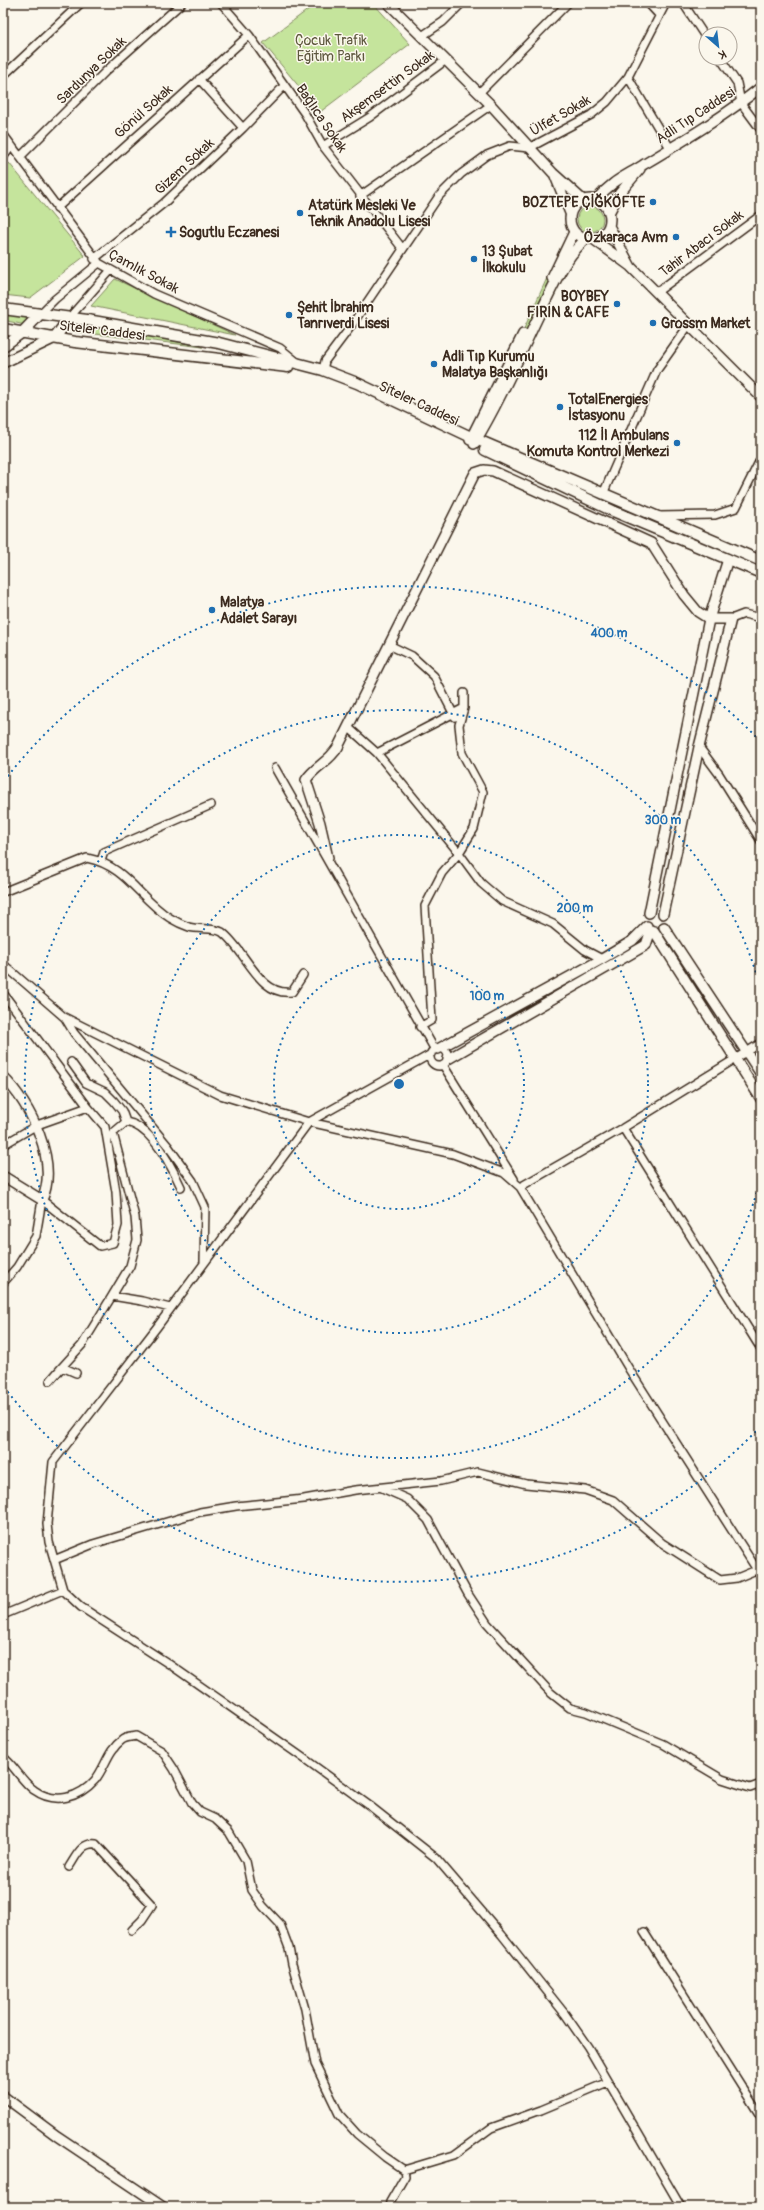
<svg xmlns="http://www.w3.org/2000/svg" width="764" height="2210" font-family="Pangolin,sans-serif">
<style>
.green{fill:#c5e49c;stroke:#80875d}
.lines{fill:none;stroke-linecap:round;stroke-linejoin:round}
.minor-casing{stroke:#3b2a1e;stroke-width:10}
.tertiary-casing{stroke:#3b2a1e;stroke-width:12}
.secondary-casing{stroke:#3b2a1e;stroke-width:13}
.minor{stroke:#fbf7ec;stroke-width:7}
.tertiary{stroke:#fbf7ec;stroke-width:9}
.secondary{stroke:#fbf7ec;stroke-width:10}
.ring{fill:none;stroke:#1f6fb2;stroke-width:2;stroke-dasharray:2 4}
.poi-dot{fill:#1f6fb2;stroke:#fbf7ec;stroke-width:1.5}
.labels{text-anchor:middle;stroke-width:3;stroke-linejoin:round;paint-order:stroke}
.park-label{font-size:14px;fill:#5e583e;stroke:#fbf7ec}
.street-label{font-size:14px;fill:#3b2a1e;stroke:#fbf7ec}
.poi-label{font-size:14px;font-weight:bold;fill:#3b2a1e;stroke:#fbf7ec;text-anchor:start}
.centre{fill:#1f6fb2;stroke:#fbf7ec;stroke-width:2}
.ring-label{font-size:12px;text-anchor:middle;font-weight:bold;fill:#1f6fb2;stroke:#fbf7ec;stroke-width:3;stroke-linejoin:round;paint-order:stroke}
</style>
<rect width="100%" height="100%" fill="#fbf7ec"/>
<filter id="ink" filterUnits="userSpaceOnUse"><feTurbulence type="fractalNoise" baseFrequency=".025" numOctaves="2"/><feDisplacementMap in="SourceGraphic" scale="8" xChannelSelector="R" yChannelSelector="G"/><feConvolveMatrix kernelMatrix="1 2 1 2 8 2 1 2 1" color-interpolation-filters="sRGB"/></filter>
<g filter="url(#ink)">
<path class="green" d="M317,3H373L410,44L320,112L263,43Z
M9,163L85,256L30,298L3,295V165Z
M577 219a13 13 0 1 1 26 0a13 13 0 1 1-26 0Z
M562,245L569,249L495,398L493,397Z
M115,279L235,335L91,306Z
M3,312L32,315L25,325L3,320Z
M79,322L203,347L70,331Z"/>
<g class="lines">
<g class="minor-casing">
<path id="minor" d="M221,3L249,35L305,114L323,146L402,248
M648,3L659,15
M683,3L706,38
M422,36L443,22L462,3
M720,58L737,83L741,103L761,130
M3,76L81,3
M628,77L670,148
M199,79L243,128
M479,93L568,3
M3,134L99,263L154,294L280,348L297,362
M323,146L370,117L446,60
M3,157L12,146
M20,157L106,71L182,3
M360,196L491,105
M57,208L249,35
M94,259L164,203L243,128L284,86
M657,292L761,215
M39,315L55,299L99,263
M69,318L111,270
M323,370L325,361L349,329L439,196L461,174L487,155L510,146L529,148L591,115L607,102L628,77L666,3
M603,494L657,370L688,326
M659,516L715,515L736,508L761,458
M731,619L744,614L761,618
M389,645L412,656L434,676L455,717
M464,693V708L459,725L462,753L483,792L474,829L459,853L481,883L502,901L553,924L585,950L602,959
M348,727L377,753L464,708
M699,747L719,774L761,841
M377,753L459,853L442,873L425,906L432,1020L420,1027
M275,768L435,1050
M101,861L104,852L211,805
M3,892L87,858C127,866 139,899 170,918C175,921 183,925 189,927C199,930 214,927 222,932C246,950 259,997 292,992L303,975
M3,964L64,1017L220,1095L309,1122L453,1154L504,1173L520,1187
M3,993L88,1107L37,1125L3,1145
M65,1018L74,1033L168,1146L193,1181L205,1207L204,1262
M761,1043L623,1128L520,1187L629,1369L761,1576
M430 1057a9 9 0 1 1 18 0a9 9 0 1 1-18 0Z
M431,1054L309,1122L157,1327L53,1462L47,1524L49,1542L63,1590L81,1607L169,1664L302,1757L370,1806L436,1858L502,1935L565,2014L588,2047L681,2207
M71,1062L86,1083L105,1092L114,1101L122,1111L126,1122
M443,1065L514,1179
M623,1128L761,1349
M42,1200L100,1246L113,1243L118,1225L116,1192L105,1127L88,1107
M3,1283L17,1267L36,1236L42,1200
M170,1308L142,1301L112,1296L130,1266L137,1240L135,1217L113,1133L126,1122C151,1126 171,1165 181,1187
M76,1373L62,1367L82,1345L112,1296
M50,1381L62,1367
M382,1488L407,1499L428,1520L468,1594L487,1623L551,1693L570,1708L586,1712L663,1744L722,1779L750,1788L761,1784
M54,1560L93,1544L200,1512L236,1506L304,1499L355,1490L441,1481L478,1472L526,1484L585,1490L613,1500L662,1543L720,1580L737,1578L761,1568
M3,1615L63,1590
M3,1757C15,1766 22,1782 34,1790C55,1805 79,1798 95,1780C105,1768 108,1750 122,1740C125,1737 132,1737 136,1736L162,1751L174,1769L192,1803L200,1812L215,1819L229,1832L246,1861L252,1890L263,1906L280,1924L289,1948L292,1964L305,2009L315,2064L339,2114L357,2134L385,2157L404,2170L405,2176L390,2202L389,2207
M69,1867C76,1857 81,1842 96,1844L152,1905L142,1920L132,1930
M644,1932L761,2117
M404,2170L454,2155L491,2128L541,2110L608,2082"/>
</g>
<g class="tertiary-casing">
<path id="tertiary" d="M388,3L491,105L553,173L583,200
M555,176L570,213
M570 219a20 20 0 1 1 40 0a20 20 0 1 1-40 0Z
M596,200C612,181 624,177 643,165C683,141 725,116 761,87
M609,213L619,194L640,169
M609,226L631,267L761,397
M593,239L630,266
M552,278L574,232
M3,347L22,333
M3,363L55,338
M470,440L523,334
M474,444C499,403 519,357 540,313C553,287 564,258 586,239
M328,858L320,823L306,780C315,766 328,763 338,747L475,473L484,470L493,471L651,543L684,595L698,612L709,619L649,913
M663,914L699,747L731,619H709L728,559
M664,927L761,1074
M654,931L761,1099
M438,1049L602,959L632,941L647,926
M448,1059L646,945L651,930
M3,1077C31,1104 59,1162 42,1200L3,1176
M3,2096L57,2136L163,2207"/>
</g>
<g class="secondary-casing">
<path id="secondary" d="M3,309L87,320L219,343L323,370L357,383L471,437L761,561
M3,329L75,342L288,367
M22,333L39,315
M55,338L69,318
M485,450L613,511L761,573"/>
</g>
<use href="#minor" class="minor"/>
<use href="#tertiary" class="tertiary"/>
<use href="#secondary" class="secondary"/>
</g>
</g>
<g class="ring">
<circle cx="399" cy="1084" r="125"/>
<circle cx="399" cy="1084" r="249"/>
<path d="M760 1181A374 374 0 1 1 760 987"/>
<path d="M760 1427A498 498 0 0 1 4 1387M4 781A498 498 0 0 1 760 741"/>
</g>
<g class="poi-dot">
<circle cx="653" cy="202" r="4"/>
<circle cx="300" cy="213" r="4"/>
<path d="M169 226h4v4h4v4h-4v4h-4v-4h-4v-4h4z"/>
<circle cx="676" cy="237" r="4"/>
<circle cx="474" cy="259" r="4"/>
<circle cx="617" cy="304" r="4"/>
<circle cx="289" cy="315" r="4"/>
<circle cx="653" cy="323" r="4"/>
<circle cx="434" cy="364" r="4"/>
<circle cx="560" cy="407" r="4"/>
<circle cx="677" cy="443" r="4"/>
<circle cx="212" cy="610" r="4"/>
</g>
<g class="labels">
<g class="park-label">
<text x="331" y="45">Çocuk Trafik<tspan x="331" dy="16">Eğitim Parkı</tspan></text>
</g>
<g class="street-label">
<text transform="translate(91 70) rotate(-44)" y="5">Sardunya Sokak</text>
<text transform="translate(387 86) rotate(-36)" y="5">Akşemsettin Sokak</text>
<text transform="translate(143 111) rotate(-42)" y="5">Gönül Sokak</text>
<text transform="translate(560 115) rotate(-30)" y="5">Ülfet Sokak</text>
<text transform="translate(695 115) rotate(-33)" y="5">Adli Tıp Caddesi</text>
<text transform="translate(322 118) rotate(56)" y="5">Bağlıca Sokak</text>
<text transform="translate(184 166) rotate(-43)" y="5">Gizem Sokak</text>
<text transform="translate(701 243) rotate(-37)" y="5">Tahir Abacı Sokak</text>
<text transform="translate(144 271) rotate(28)" y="5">Çamlık Sokak</text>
<text transform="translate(102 330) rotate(7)" y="5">Siteler Caddesi</text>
<text transform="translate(419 403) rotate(25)" y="5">Siteler Caddesi</text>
</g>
<g class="poi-label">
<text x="645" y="207" text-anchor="end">BOZTEPE ÇİĞKÖFTE</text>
<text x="308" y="210">Atatürk Mesleki Ve<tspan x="308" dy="16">Teknik Anadolu Lisesi</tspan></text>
<text x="179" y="237">Sogutlu Eczanesi</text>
<text x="668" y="242" text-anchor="end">Özkaraca Avm</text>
<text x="482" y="256">13 Şubat<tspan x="482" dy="16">İlkokulu</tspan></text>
<text x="609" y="301" text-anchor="end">BOYBEY<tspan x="609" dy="16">FIRIN &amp; CAFE</tspan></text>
<text x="297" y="312">Şehit İbrahim<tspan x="297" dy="16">Tanrıverdi Lisesi</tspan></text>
<text x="661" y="328">Grossm Market</text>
<text x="442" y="361">Adli Tıp Kurumu<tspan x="442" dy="16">Malatya Başkanlığı</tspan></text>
<text x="568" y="404">TotalEnergies<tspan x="568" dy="16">İstasyonu</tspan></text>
<text x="669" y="440" text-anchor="end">112 İl Ambulans<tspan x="669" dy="16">Komuta Kontrol Merkezi</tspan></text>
<text x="220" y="607">Malatya<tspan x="220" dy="16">Adalet Sarayı</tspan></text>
</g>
</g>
<circle cx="399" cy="1084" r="6" class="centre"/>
<g class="ring-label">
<text x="609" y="637">400 m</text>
<text x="663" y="824">300 m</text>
<text x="575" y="912">200 m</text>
<text x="487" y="1000">100 m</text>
</g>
<rect width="764" height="2210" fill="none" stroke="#fbf7ec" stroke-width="16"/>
<rect x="8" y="8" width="748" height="2194" fill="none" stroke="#3b2a1e" stroke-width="1.5" filter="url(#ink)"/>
<g transform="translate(718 46) rotate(152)"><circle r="19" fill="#fbf7ec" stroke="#aea59a"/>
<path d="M0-3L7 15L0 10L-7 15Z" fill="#1f6fb2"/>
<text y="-6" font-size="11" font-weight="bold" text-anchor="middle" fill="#3b2a1e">K</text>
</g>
</svg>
